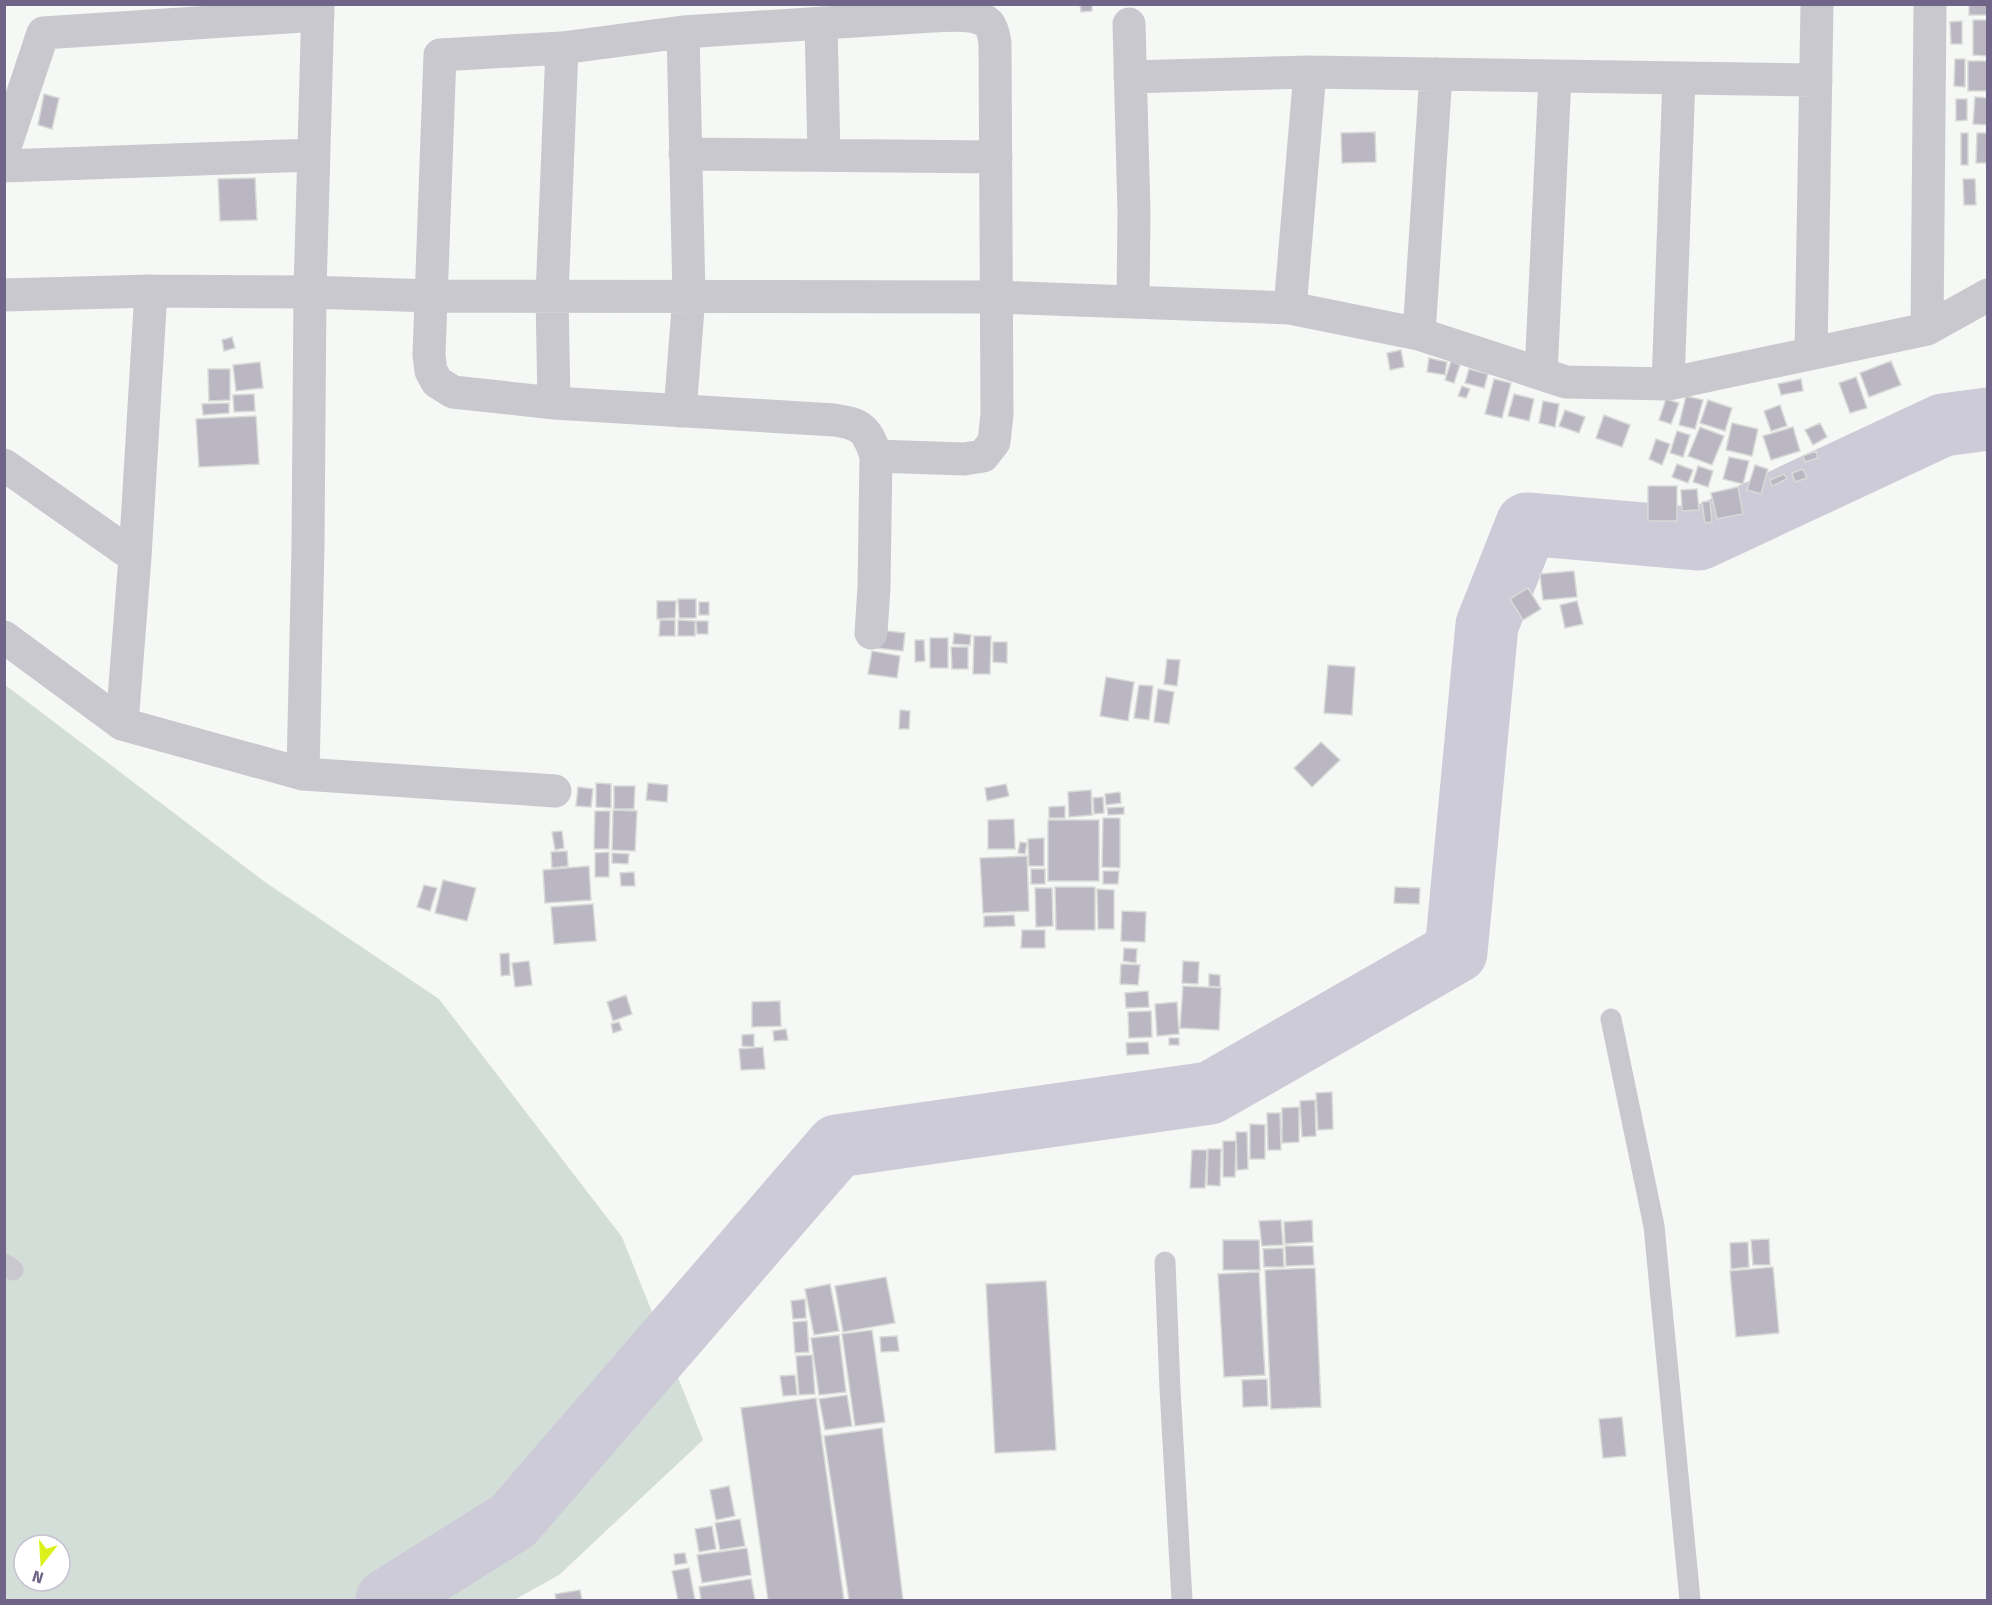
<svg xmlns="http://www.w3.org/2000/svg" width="1992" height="1605" font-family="'Fira Sans',sans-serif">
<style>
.green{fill:#d4ded9;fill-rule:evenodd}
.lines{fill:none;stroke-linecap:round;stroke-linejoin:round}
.river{stroke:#cdcbd7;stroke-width:63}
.building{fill:#bab7c3;stroke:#d8dad7;stroke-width:1.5}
.service{stroke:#cac8cf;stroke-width:21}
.minor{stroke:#cac8cf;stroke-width:33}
</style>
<rect width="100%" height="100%" fill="#f5f8f5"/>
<path class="green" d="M4,684L265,882L439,999L622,1237L703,1440L559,1575L514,1600H5ZM24,1545H60V1581H24Z"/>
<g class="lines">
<path class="river" d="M387,1600L513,1521L837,1146L1210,1093L1456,952L1487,625L1527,524L1699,539L1943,425L1988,419"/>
</g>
<path class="building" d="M1080,4H1092V11L1081,12Z
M1969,4H1988V15H1969Z
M1973,20H1988V56L1973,55Z
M1962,21V44H1951L1950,22Z
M1955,59H1965V87L1954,86Z
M1968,61H1988V91H1968Z
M44,94L59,98L52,129L38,125Z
M1975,97L1988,98V125L1973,124Z
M1956,99H1967V120L1956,121Z
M1375,132L1376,162L1342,163L1341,133Z
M1961,133H1968V165H1961Z
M1977,133H1988V163H1976Z
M255,178L257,220L220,221L218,179Z
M1963,179H1975L1976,205H1964Z
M232,337L235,348L224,351L222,340Z
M1401,350L1404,367L1390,370L1387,353Z
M1429,358L1447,362L1445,375L1427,372Z
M1451,361L1460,365L1454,383L1445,380Z
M1891,361L1901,385L1869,397L1860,373Z
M260,362L263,388L236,391L233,365Z
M208,369H230V400L209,401Z
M1469,369L1488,374L1484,388L1465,383Z
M1856,377L1867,408L1850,413L1839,383Z
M1494,379L1511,383L1502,418L1485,414Z
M1801,379L1803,391L1781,395L1778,384Z
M1462,386L1470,389L1466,398L1458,396Z
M254,394L255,411L234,412L233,395Z
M1514,394L1534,399L1529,421L1508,416Z
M1686,396L1703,400L1695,429L1679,425Z
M1666,399L1679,403L1671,424L1659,420Z
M1708,400L1732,408L1725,431L1700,423Z
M1543,401L1559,404L1555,427L1539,423Z
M229,403V413L203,415L202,404Z
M1780,405L1787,426L1771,431L1764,411Z
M1565,410L1585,417L1579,433L1559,426Z
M1604,415L1630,425L1622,447L1596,438Z
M256,416L259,464L199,467L196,419Z
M1732,423L1758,429L1752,456L1726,450Z
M1820,423L1827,437L1813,445L1805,430Z
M1700,427L1724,436L1712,465L1688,456Z
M1793,427L1800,451L1771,460L1763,436Z
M1677,431L1690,435L1683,457L1670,453Z
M1656,439L1670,444L1662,465L1649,459Z
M1816,451L1818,458L1805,462L1803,456Z
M1729,457L1749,461L1743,484L1723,479Z
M1677,464L1693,470L1688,483L1672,477Z
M1755,465L1768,469L1761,494L1747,490Z
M1698,466L1713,471L1708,487L1693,482Z
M1803,469L1807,478L1795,482L1792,473Z
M1784,474L1787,479L1772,486L1770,480Z
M1648,486H1677V521H1648Z
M1738,487L1743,514L1717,519L1711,493Z
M1697,489L1699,510L1682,511L1681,490Z
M1710,501L1712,522L1705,523L1702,502Z
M1574,571L1577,597L1543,600L1540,574Z
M1528,588L1541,609L1523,620L1510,599Z
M678,599H696V618H679Z
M657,601H676L675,618L657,619Z
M1577,601L1583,624L1565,628L1560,605Z
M699,602H709V615H699Z
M660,620H675V636H659Z
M678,620L695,621V636H678Z
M696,621H708V634H697Z
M878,630L905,633L903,651L876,648Z
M954,633L971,635L970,645L953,644Z
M974,636H991L990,674H973Z
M930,638H948V668H930Z
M915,640H924L925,661L915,662Z
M993,642H1007V663L993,662Z
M951,647H968V669H952Z
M872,651L900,656L897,678L868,674Z
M1167,659L1180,660L1177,686L1164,684Z
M1328,665L1355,667L1352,715L1324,713Z
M1106,677L1134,682L1128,721L1100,716Z
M1139,685L1153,686L1149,720L1134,718Z
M1158,689L1174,692L1169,724L1154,722Z
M900,710L910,711L909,729H899Z
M1321,742L1340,760L1312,787L1294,768Z
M596,783L611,784V808L596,807Z
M648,783L668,785L667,802L646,800Z
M1006,784L1009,796L987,801L985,788Z
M614,786H635L634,809H614Z
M578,787L593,789L591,807L576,806Z
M1091,790L1092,815L1069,817L1068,792Z
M1120,792L1121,803L1106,805L1105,794Z
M1103,797L1104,813L1094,814L1093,798Z
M1065,806V818H1049V807Z
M1124,807V814L1108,815L1107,808Z
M613,810L637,811L635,851L612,850Z
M595,811H610L609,849H594Z
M1103,818H1120V868L1102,867Z
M1014,819L1015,849H988V820Z
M1048,820H1099V881H1048Z
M562,831L564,848L555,850L552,832Z
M1044,838V866H1029L1028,839Z
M1020,842L1027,843L1025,854L1018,853Z
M567,851L568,866L552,868L551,852Z
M609,852V877H595V853Z
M612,853L629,854L628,864L612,863Z
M1027,856L1029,911L983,913L980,858Z
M589,866L591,900L545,903L543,870Z
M1031,869H1045V884H1031Z
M1103,871H1119L1118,884H1103Z
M634,872L635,886H621L620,873Z
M443,880L476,888L467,921L435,913Z
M424,885L437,888L430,911L417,907Z
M1055,887H1095V930H1056Z
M1395,887L1420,888L1419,904L1394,903Z
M1035,888H1052L1053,926L1036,927Z
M1097,889L1114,890V929H1098Z
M593,904L596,941L554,944L551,907Z
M1122,911L1146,912L1145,942L1121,941Z
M1014,915L1015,926L984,927V916Z
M1022,930H1045V948H1021Z
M1124,948L1137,949L1136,963L1123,961Z
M509,953L510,975L501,976L500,954Z
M529,961L532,985L515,987L512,963Z
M1183,961L1199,962L1198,984L1182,983Z
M1121,964L1140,965L1138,985L1120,984Z
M1209,974L1220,975V987L1209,986Z
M1183,986L1221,988L1219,1030L1180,1028Z
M1148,991L1149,1007L1126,1008L1125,993Z
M626,995L632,1014L613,1021L607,1002Z
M780,1001L781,1026L752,1027V1002Z
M1177,1002L1179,1034L1157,1036L1155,1004Z
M1151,1011L1152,1037L1129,1038L1128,1012Z
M619,1022L622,1030L613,1033L611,1024Z
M786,1029L788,1040L774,1041L773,1031Z
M754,1034V1047L742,1046V1035Z
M1169,1038H1179V1045H1169Z
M1148,1042L1149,1054L1127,1055L1126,1043Z
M763,1047L765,1069L741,1070L739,1049Z
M1332,1092L1333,1129L1318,1130L1316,1093Z
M1315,1100L1316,1136L1302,1137L1300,1101Z
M1299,1107V1142L1282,1143V1108Z
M1267,1113H1280L1281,1150H1268Z
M1250,1124L1265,1125V1159H1250Z
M1236,1132H1247L1248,1169L1237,1170Z
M1223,1141H1236L1235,1177H1223Z
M1208,1149H1221L1220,1186L1207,1185Z
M1192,1150H1207L1205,1188H1190Z
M1281,1220L1283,1245L1262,1246L1259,1221Z
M1312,1220L1313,1242L1285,1244L1284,1222Z
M1769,1239L1770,1265H1753L1751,1240Z
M1223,1240H1259L1260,1270H1223Z
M1748,1242L1749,1267L1731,1269L1730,1243Z
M1285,1246H1313L1314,1265L1286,1266Z
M1283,1248L1284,1267H1264L1263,1249Z
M1773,1267L1779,1333L1736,1337L1730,1271Z
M1315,1268L1321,1407L1271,1409L1265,1270Z
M1259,1272L1265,1375L1224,1377L1218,1274Z
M886,1277L895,1323L843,1332L835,1286Z
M1046,1281L1056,1450L995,1453L986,1284Z
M830,1284L839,1331L814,1335L805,1289Z
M805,1299L806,1318L793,1319L791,1301Z
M807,1321L809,1352L795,1353L793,1322Z
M872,1330L885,1422L855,1426L842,1334Z
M839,1335L846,1392L819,1395L811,1338Z
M897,1336L899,1351L881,1352L880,1337Z
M812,1355L815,1394L799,1395L796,1356Z
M795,1375L797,1395L783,1396L780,1376Z
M1267,1379L1268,1406L1243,1407L1242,1380Z
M847,1395L852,1426L825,1430L819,1399Z
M816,1398L844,1600H768L741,1408Z
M1622,1417L1626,1456L1603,1458L1599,1419Z
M882,1428L903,1600H849L824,1436Z
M729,1486L735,1516L716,1520L710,1490Z
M740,1519L745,1546L720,1550L715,1523Z
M712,1526L716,1549L699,1552L695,1529Z
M747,1548L751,1575L702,1583L697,1555Z
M685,1553L687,1563L675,1565L674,1554Z
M689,1568L695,1600H678L672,1571Z
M751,1579L755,1600H701L699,1587Z
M580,1590L582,1600H556L555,1594Z"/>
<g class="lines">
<path class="service" d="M1611,1019L1654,1226L1690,1600
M1165,1262L1170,1389L1182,1600
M4,1264L13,1270"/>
<path class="minor" d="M821,23L824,155
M1129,24L1134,213L1133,301
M1130,77L1310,72L1816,80
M4,150L43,33L318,15
M685,154L996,157
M4,166L313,155
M4,295L151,291L310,292L432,296L997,297L1290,308L1419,334L1566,382L1668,384L1927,329L1988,295
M1290,308L1310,72
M1927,329L1930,4
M1419,334L1436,74
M1811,354L1817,4
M1541,374L1555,76
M1668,384L1679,78
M554,403L552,296L562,48
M680,411L689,296L683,32
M4,465L135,557
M871,633L874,587L876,456C867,429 862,424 834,420L554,403L453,392L437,382L431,371L429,355L440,55L562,48L683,32L932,16C948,16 976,11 989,24C993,29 994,37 995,43L997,414L994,442L983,456L964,459L876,456
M4,637L122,724L303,774L308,546L310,292L318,4
M122,724L135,557L151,291
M303,774L555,791"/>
</g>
<rect width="1992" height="1605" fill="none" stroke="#706589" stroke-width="12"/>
<g transform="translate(42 1563) rotate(197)"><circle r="28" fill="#ffffff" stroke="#c6c1d0" stroke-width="1.5"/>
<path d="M0-4.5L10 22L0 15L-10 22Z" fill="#daf11c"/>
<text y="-9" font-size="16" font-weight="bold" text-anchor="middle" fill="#706589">N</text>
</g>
</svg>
